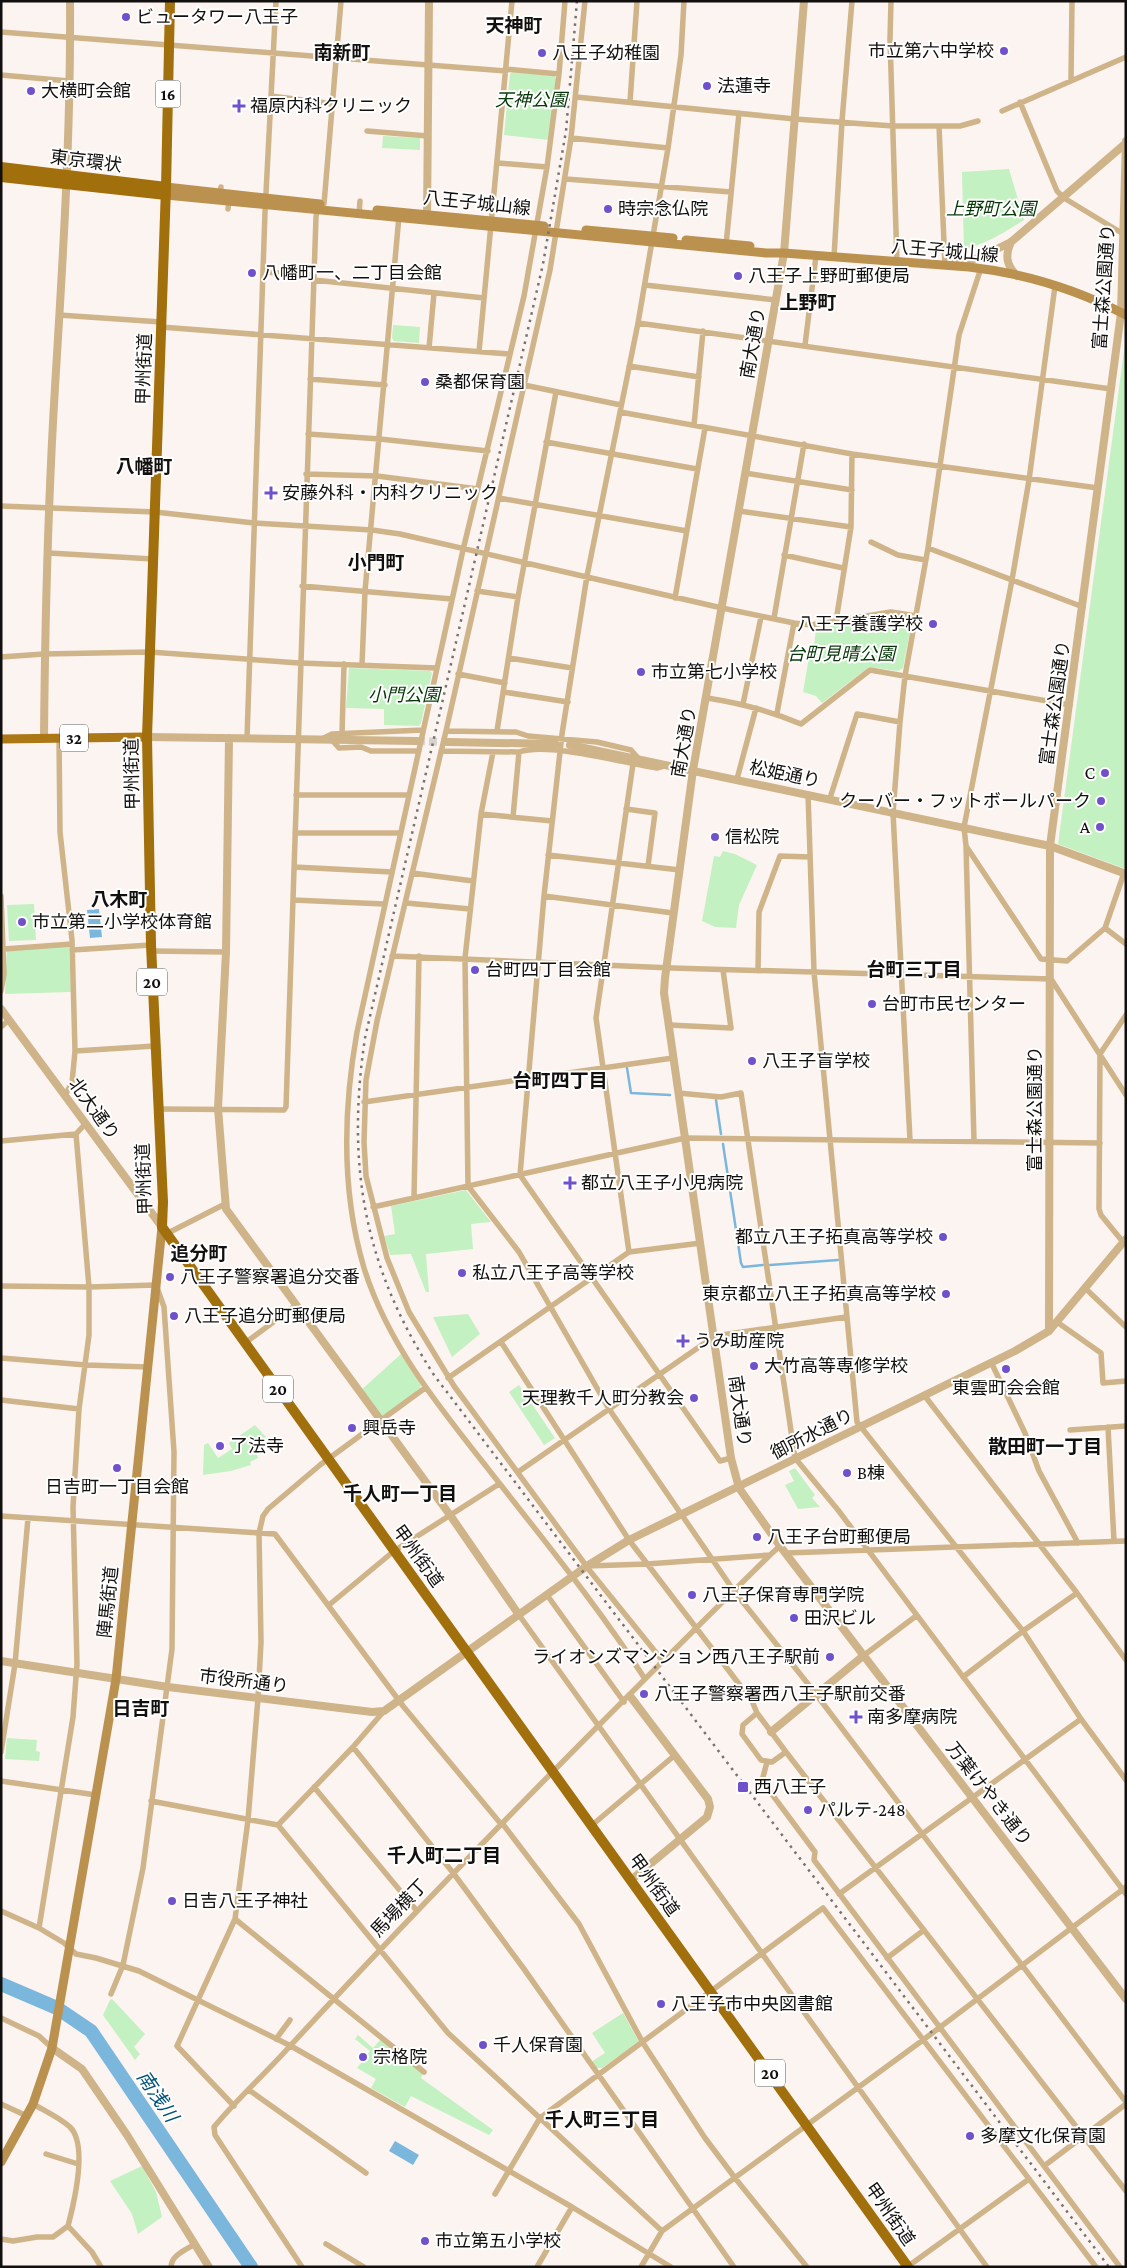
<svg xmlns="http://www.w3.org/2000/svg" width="1127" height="2268" font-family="'Crimson Pro','Noto Sans JP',serif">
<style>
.green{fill:#c4f1c1}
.water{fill:#7bb7dd}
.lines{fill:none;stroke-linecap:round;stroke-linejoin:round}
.stream{stroke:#7bb7dd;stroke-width:2.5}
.river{stroke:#7bb7dd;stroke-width:14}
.tertiary-tunnel{stroke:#d9d2ce;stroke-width:8;stroke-dasharray:8 4;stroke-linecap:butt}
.minor{stroke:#cfb389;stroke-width:5.5}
.tertiary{stroke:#cfb389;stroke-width:8}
.secondary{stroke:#bb9150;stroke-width:9}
.primary{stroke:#ac7816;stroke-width:9}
.trunk{stroke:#a16f0b;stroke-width:10}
.rail{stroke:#77726f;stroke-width:2.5;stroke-dasharray:2.5 5;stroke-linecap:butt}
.poi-dot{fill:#7151cb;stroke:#fff;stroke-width:2}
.labels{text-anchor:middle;stroke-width:4;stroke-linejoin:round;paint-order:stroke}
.shield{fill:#fff;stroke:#595856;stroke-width:1}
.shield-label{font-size:16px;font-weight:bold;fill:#12100e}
.poi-label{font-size:18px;fill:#12100e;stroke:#fff;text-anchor:start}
.park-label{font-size:18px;font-style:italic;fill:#053707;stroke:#fff}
.street-label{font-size:18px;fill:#12100e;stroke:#fff}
.neighbourhood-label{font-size:19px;font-weight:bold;fill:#12100e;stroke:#fff}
.water-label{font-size:19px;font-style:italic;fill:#005276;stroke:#fff}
</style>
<rect width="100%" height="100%" fill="#fcf4f0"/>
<path class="green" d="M512,72L554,76L556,79L549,140L504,135L510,74Z
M383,136L420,138V150L382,148Z
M1009,169L1024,220C1004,233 987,243 964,250L962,172Z
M393,325L420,327L419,343L394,341L392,338Z
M1126,336V869L1058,844Z
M892,616L908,620L911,625L903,668L898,671L869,667L822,703L816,696L803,692L811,646H814L816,629Z
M349,668L430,671L432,673L421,723L419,726L384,725V709L346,708Z
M723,851L735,854L757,865L739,905L736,928L715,927L702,921L714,856L720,857Z
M34,904L36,940L9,941L7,905Z
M69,945L71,992L5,994L7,948Z
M466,1190L491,1222L471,1224L473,1249L426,1254L429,1292H426L411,1254L390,1255L384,1236L395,1234L391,1206Z
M468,1314L480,1334L452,1357L433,1317Z
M401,1354L421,1385L420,1388L380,1421L359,1392Z
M519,1385L555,1438L544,1445L509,1392Z
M255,1425L266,1437L254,1445L258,1458L250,1462L251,1465L231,1471L203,1475L204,1445L208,1443L218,1458L232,1449L229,1443Z
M795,1468L815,1495L812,1498L820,1507L798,1509L785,1485L794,1481L789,1471Z
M7,1738L37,1740L36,1751L40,1752L39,1761L5,1759Z
M112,1999L145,2034L134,2047L140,2054L135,2060L103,2015L110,2000Z
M623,2013L639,2042L602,2068H595L591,2062L605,2053L592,2033Z
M358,2035L373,2048L382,2038L424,2072L421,2078L493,2130L489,2135L411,2096L405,2107L371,2088L376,2079L357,2068L370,2051L355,2039Z
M142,2166L156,2192L162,2217L138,2234L132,2214L110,2181Z"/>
<path class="water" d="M99,909L102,937L90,938L87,910Z
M395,2141L419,2155L413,2165L389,2151Z"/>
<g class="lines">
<path class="stream" d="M627,1068L631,1093L670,1095
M716,1100L721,1134
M723,1144L741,1263L743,1267L763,1265
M770,1265L838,1260"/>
<path class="river" d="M1,1984L57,2008L91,2031L251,2267"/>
<path class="tertiary-tunnel" d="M417,741L448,742"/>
<path class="minor" d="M565,1L559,74L547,167L524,296L463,550L357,1032C343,1111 341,1191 364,1268C388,1345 440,1408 489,1470C542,1538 598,1606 645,1679
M585,1L571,138L550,270L446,731L377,1021L366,1080L364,1142L366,1176L387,1258L409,1312L454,1386L590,1571L662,1660
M684,1L681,55L668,148L638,323L587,576L562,734L544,896L520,1175L720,1461L731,1458
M891,1L890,39L897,263
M1,32L506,71
M506,69L559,74
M1,75L69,81
M1071,80L1072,1
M271,96L334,104
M576,97L795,119L893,126H960L978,121
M630,102L637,1
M1020,102L1057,191L1064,198L1125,235
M1002,111L1126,57
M939,126L945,266
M367,131L428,136
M571,138L668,148
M498,163L547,167
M566,179L731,192
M221,187L220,194L229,201L228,209
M359,214L360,201
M726,245L739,113
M834,257L842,121L852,1
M263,272L314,275
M314,280L484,298
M645,285L776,300
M59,315L161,322
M638,323L1111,389
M161,327L509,354
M805,345L816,256
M429,348L434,293
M479,352L512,1
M629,366L699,377
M310,379L385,385
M524,385L621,405
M620,412L852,454L1098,488
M694,425L703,331
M308,434L380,439L488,451
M546,442L697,469
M745,473L852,490
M306,474L377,476L478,489
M499,498L687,531
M1,506L155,512L254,523L372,530L400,534L722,608L794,623L811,625L891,612L916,616
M739,511L851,527
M871,542L898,555L925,560
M928,548L1083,607
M49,553L153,559
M784,555L843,568
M302,586L452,599
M477,591L518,597
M675,598L705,428
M774,618L804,444
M836,621L851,527L852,454
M1,657L44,654L150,652L299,663L437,668
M509,658L572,668
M362,665L365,591L399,216
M458,674L505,683
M504,692L568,702
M707,698C740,703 770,711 801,724L870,670L1070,705
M743,704L761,617
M777,713L794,623
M446,731L516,732L528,736L597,742L631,750L638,758
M497,731L518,597L556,392
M342,734L344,664
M59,738L60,832L72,940L75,1051L72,1083L65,1095
M247,738L265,212L276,1
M322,739L332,734L423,730
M332,740L339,748L361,747L371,751H419
M441,751L519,752C550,742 623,763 657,768L664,766
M493,752L481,814L465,958L468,1186L519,1252L609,1409L734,1591L812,1689L1126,2102
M737,779L756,708
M808,794L814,972L857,1422L1023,1631L1081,1719L1126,1780
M296,795H409
M830,798L857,714L900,722
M626,809L655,813L648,866
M481,814L552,821
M513,817L519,752
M295,833H400
M966,846L1041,959L1067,961L1105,928L1124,873
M548,855L680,870
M294,867L392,872
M412,873L473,881
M1,896L4,974L1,991
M544,896L673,913
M293,900L384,904
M406,903L470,909
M1105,928L1126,944
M4,949L72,944
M72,950L151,945
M151,951L226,952
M392,956L672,968L1051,979L1126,1095
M758,971L759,912L780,856L810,857
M669,1025L731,1028L723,970
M1,1027L9,1020
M75,1051L155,1046
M678,1093L721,1097L741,1093L795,1458L838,1510L1126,1894
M364,1102L673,1058
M158,1109L284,1110L286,1107C295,811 305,514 316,217L317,210L324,204L341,1
M910,1140L893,813L900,722L905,676L928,548L959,335L981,268
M1,1141L76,1134L86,1123
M974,1141L966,846L964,827L1012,580L1029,480L1055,286
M414,1197L419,956
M373,1207L685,1138L1100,1143
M166,1234L225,1204
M1123,1242L1101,1215L1099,1209L1100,1054L1126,1015
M629,1252L596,1018L633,764
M1,1286L89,1287L156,1285L164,1307L174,1452L172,1649L143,1868L123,1965L111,1994
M1085,1288L1126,1327
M1057,1322L1101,1353L1103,1383L1126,1381
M501,1342L629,1540L752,1701L757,1713L786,1752L1126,2191
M245,1343L295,1306
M1,1358L86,1365L148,1367
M991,1362L1025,1433L1039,1471L1078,1543
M448,1378L629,1252L701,1243
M924,1395L1077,1593L1126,1660
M1,1400L79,1409
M1108,1427L1114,1541
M1070,1430L1126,1426
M518,1472L715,1336L846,1317
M1,1516L275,1534L403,1706L501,1824
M786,1553L1126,1541
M587,1566L647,1564L770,1555L780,1546
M547,1595L624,1702
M329,1605L394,1551L499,1484
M519,1615L987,2267
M863,1656L916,1616
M963,1677L1023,1631L1077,1593
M757,1713L743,1725L742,1734L761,1760L772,1762L786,1752
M353,1747L454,1874L524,1969L734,2267
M1,1752L15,1664L28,1518
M767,1762L762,1781L815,1852L814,1860L1120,2267
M1,1781L96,1795
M314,1787L417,1911
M151,1801L278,1825L448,2033L662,2231
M502,1823L579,1924L643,2043L705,2138L735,2178L807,2267
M278,1825L353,1747L384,1711
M591,1826L675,1755
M839,1894L1081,1719
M1,1911L39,1928L64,1943L76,1954L96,1958L139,1971L291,2046L572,2207L671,2267
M235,1919L424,2072
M39,1928L73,1717L77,1664L73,1507L79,1409L89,1335V1287L76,1134
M887,1958L924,1930
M1,2018L39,2036L52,2048
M276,2039L290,2020
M249,2090L366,2173
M1,2104L27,2116
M33,2104C45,2111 60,2118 70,2127C88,2145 74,2203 68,2226
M234,2106L177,2046L235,1919L248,1820L258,1698L261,1642L259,1533L263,1516L268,1509L320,1465L425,1388
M46,2154L78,2164
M1044,2166L1126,2104
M495,2194L540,2118L823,1908L1096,2267
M1,2239L13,2241L37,2237H53L68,2226L92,2252L101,2267
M326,2244L364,2267
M171,2267C171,2255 186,2250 195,2244
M302,2267L215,2135L214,2127C238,2098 266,2073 291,2045C446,1877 607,1716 770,1555
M537,2267L572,2207
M641,2267L662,2231L923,2040L1126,1887
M907,2267L1029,2179"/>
<path class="tertiary" d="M804,1L784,253L693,770L665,978L664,993L668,1020L731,1458L739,1488L780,1546L1126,1999
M427,219L429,1
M1011,242C1005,255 1006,265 1017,276
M954,264L979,258L1011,242L1126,143
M147,737L417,741
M44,738C45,621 48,503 55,387C63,258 71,130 70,1
M229,738L226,952L218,1108L226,1209L450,1515L519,1615
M448,742L555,744
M570,745L1050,846L1126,874
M1,1009L162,1227
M1049,1331L1050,846L1121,313L1126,141
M1,1661L168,1687L372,1712L384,1711L587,1566L629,1540L1015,1351L1049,1331L1126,1239
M630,1696L708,1799L710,1807L707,1817L631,1880
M771,1732L863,1656
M52,2048L82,2069L127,2135L209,2267"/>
<path class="secondary" d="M166,187L320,204
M166,195L766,253H784L969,267C1023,273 1078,290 1126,315
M377,210L544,226
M586,230L673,238
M686,240L750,246
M1,2162L33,2104L52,2048L116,1679L162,1227"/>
<path class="primary" d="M1,739L147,737"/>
<path class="trunk" d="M170,1L166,187L147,737L151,945L163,1202L162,1227L908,2267
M1,167L166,187
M1,177L166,195"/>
<path class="rail" d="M577,1L566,131L543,264L365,1038C346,1165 364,1267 434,1375L1109,2267"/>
</g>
<g class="poi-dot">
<circle cx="126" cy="17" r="5"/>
<circle cx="1004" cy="51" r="5"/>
<circle cx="542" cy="53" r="5"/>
<circle cx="707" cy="86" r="5"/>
<circle cx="31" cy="91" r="5"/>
<path d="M236.5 98.5h5v5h5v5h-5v5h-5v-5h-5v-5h5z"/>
<circle cx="608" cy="209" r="5"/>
<circle cx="252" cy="273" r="5"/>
<circle cx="738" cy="276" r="5"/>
<circle cx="425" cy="382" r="5"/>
<path d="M268.5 485.5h5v5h5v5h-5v5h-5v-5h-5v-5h5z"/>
<circle cx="933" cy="624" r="5"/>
<circle cx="641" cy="672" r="5"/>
<circle cx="1105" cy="773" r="5"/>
<circle cx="1101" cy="801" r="5"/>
<circle cx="1100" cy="827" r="5"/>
<circle cx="715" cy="837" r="5"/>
<circle cx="22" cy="922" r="5"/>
<circle cx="475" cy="970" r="5"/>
<circle cx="872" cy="1004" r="5"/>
<circle cx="752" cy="1061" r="5"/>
<path d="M567.5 1175.5h5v5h5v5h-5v5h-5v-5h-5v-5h5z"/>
<circle cx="943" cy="1237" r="5"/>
<circle cx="462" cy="1273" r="5"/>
<circle cx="170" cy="1277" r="5"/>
<circle cx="946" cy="1294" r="5"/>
<circle cx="174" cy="1316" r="5"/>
<path d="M680.5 1333.5h5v5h5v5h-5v5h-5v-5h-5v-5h5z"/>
<circle cx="754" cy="1366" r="5"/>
<circle cx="1006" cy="1369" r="5"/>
<circle cx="694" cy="1398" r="5"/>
<circle cx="352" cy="1428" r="5"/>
<circle cx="220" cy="1446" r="5"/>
<circle cx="117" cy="1468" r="5"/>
<circle cx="847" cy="1473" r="5"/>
<circle cx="757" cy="1537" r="5"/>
<circle cx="692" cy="1595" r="5"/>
<circle cx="794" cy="1618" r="5"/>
<circle cx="830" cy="1657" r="5"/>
<circle cx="644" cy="1694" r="5"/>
<path d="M853.5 1709.5h5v5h5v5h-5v5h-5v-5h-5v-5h5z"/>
<rect x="737" y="1781" width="12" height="12" rx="2.5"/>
<circle cx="808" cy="1810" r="5"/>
<circle cx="172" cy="1901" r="5"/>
<circle cx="661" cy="2004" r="5"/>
<circle cx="483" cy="2045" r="5"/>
<circle cx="363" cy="2057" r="5"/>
<circle cx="970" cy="2136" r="5"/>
<circle cx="425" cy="2241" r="5"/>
</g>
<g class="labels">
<g class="shield">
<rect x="155.5" y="80.5" width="25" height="27" rx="4"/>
<rect x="60" y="724.5" width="28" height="27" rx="4"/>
<rect x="137" y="968.5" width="30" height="27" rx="4"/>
<rect x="263" y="1375.5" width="30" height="27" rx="4"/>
<rect x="755" y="2059.5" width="30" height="27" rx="4"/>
</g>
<g class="shield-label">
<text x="168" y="100">16</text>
<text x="74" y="744">32</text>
<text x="152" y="988">20</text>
<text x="278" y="1395">20</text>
<text x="770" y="2079">20</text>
</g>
<g class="poi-label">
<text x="136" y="23">ビュータワー八王子</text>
<text x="994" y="57" text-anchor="end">市立第六中学校</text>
<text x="552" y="59">八王子幼稚園</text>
<text x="717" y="92">法蓮寺</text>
<text x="41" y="97">大横町会館</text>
<text x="250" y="112">福原内科クリニック</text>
<text x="618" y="215">時宗念仏院</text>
<text x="262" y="279">八幡町一、二丁目会館</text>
<text x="748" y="282">八王子上野町郵便局</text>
<text x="435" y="388">桑都保育園</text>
<text x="282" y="499">安藤外科・内科クリニック</text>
<text x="923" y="630" text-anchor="end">八王子養護学校</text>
<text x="651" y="678">市立第七小学校</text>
<text x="1095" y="779" text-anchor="end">C</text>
<text x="1091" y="807" text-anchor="end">クーバー・フットボールパーク</text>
<text x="1090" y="833" text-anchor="end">A</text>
<text x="725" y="843">信松院</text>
<text x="32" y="928">市立第二小学校体育館</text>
<text x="485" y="976">台町四丁目会館</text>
<text x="882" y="1010">台町市民センター</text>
<text x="762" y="1067">八王子盲学校</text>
<text x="581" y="1189">都立八王子小児病院</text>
<text x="933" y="1243" text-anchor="end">都立八王子拓真高等学校</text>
<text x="472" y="1279">私立八王子高等学校</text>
<text x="180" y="1283">八王子警察署追分交番</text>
<text x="936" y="1300" text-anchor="end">東京都立八王子拓真高等学校</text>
<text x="184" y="1322">八王子追分町郵便局</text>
<text x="694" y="1347">うみ助産院</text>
<text x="764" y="1372">大竹高等専修学校</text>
<text x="1006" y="1394" text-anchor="middle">東雲町会会館</text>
<text x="684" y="1404" text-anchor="end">天理教千人町分教会</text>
<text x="362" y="1434">興岳寺</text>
<text x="230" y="1452">了法寺</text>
<text x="857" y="1479">B棟</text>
<text x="117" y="1493" text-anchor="middle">日吉町一丁目会館</text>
<text x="767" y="1543">八王子台町郵便局</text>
<text x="702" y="1601">八王子保育専門学院</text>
<text x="804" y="1624">田沢ビル</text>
<text x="820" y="1663" text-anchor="end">ライオンズマンション西八王子駅前</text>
<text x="654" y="1700">八王子警察署西八王子駅前交番</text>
<text x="867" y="1723">南多摩病院</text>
<text x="754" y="1793">西八王子</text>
<text x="818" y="1816">パルテ-248</text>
<text x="182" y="1907">日吉八王子神社</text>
<text x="671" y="2010">八王子市中央図書館</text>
<text x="493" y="2051">千人保育園</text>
<text x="373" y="2063">宗格院</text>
<text x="980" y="2142">多摩文化保育園</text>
<text x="435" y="2247">市立第五小学校</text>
</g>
<g class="park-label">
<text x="531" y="106">天神公園</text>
<text x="991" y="215">上野町公園</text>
<text x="841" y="660">台町見晴公園</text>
<text x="404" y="701">小門公園</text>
</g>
<g class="street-label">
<text transform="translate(86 161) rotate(7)" y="6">東京環状</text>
<text transform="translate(477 203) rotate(6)" y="6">八王子城山線</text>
<text transform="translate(945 251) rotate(5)" y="6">八王子城山線</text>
<text transform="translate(1104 287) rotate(-86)" y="6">富士森公園通り</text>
<text transform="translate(753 343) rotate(-80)" y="6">南大通り</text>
<text transform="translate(144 369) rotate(-88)" y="6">甲州街道</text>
<text transform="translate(1055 703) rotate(-82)" y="6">富士森公園通り</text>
<text transform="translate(684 742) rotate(-80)" y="6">南大通り</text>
<text transform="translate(132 774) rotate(-91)" y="6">甲州街道</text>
<text transform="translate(785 774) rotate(12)" y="6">松姫通り</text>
<text transform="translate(94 1109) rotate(54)" y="6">北大通り</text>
<text transform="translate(1035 1109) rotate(-90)" y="6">富士森公園通り</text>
<text transform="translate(144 1179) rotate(-92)" y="6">甲州街道</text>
<text transform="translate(740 1411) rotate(82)" y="6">南大通り</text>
<text transform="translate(812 1434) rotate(-27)" y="6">御所水通り</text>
<text transform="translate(418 1556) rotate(54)" y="6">甲州街道</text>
<text transform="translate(108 1602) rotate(-84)" y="6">陣馬街道</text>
<text transform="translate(244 1681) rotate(7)" y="6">市役所通り</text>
<text transform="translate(989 1794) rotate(52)" y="6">万葉けやき通り</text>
<text transform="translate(654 1885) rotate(54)" y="6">甲州街道</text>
<text transform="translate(399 1908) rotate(-46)" y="6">馬場横丁</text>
<text transform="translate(890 2214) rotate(55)" y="6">甲州街道</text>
</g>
<g class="neighbourhood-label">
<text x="514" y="32">天神町</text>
<text x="342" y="59">南新町</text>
<text x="808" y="309">上野町</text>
<text x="144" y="473">八幡町</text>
<text x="376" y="569">小門町</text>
<text x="119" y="906">八木町</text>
<text x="914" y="976">台町三丁目</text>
<text x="560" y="1087">台町四丁目</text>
<text x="199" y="1260">追分町</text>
<text x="1045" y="1453">散田町一丁目</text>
<text x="400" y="1500">千人町一丁目</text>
<text x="141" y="1715">日吉町</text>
<text x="444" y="1862">千人町二丁目</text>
<text x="602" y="2126">千人町三丁目</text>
</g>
<g class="water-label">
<text transform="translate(158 2096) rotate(56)" y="7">南浅川</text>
</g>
</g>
<rect width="1127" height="2268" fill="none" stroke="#12100e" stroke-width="5"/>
</svg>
